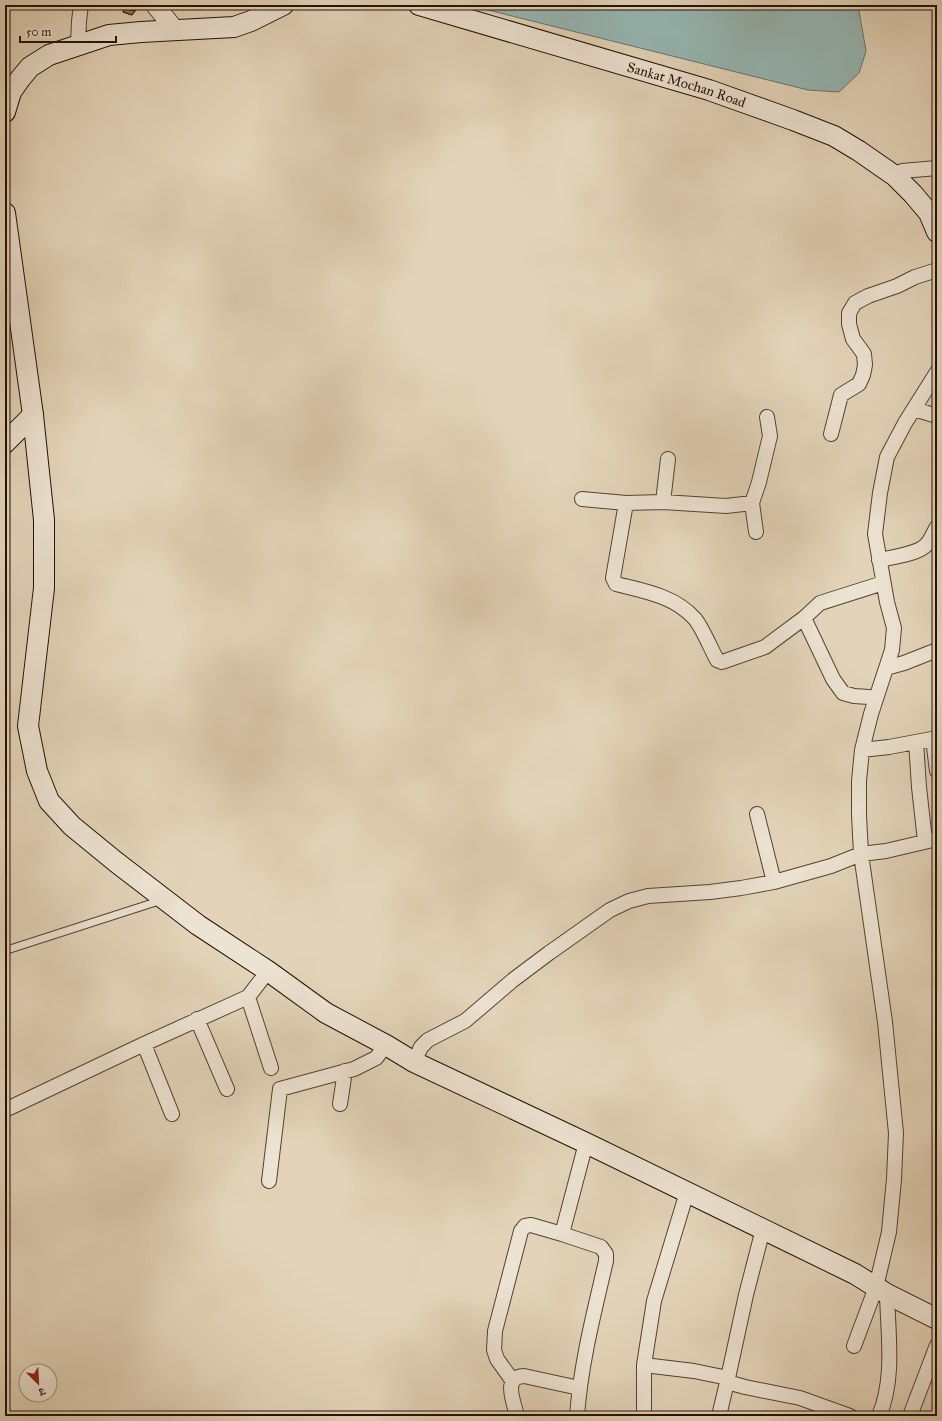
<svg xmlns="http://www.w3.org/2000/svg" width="942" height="1421" font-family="'IM FELL Great Primer','Noto Serif Devanagari',serif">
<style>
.water{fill:#96b7b4;stroke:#68756e}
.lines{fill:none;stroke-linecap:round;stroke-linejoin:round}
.service-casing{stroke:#544231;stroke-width:9}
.minor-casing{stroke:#544231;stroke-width:16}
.tertiary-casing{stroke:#544231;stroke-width:20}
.secondary-casing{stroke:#241104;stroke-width:22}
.service{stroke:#ede3d2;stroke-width:7}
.minor{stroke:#ede3d2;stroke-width:14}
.tertiary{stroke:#ede3d2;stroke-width:18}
.secondary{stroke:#ede3d2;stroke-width:20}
.wall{fill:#c28370;stroke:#241104}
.shaded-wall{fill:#9e6a5b;stroke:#241104}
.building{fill:#e29882;stroke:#241104}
.labels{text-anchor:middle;stroke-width:3.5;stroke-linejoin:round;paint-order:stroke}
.street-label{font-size:14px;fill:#241104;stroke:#ede3d2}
</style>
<rect width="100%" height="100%" fill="#e3d4b9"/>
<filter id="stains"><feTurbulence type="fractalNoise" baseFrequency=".005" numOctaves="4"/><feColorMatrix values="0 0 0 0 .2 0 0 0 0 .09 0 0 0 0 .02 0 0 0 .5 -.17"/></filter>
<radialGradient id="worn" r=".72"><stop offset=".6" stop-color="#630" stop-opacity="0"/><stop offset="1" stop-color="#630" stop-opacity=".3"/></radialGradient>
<path class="water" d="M468,5H858L866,51L859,73L839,92L808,90Z"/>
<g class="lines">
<g class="service-casing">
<path id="service" d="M10,949L162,900"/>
</g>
<g class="minor-casing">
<path id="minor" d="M78,44L79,21L81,5
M895,176L902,171L937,168
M914,409L937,416
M831,434L841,395L859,384L863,375L865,365L864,354L853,339L849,324V313L855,303L868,296L897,286L915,277L937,270
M582,499L626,503L663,502L726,506L752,503L759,482L770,436L767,417
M663,502L668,459
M626,503L613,578L616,584C644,591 675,596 695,619C702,627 711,649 717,660L722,662L765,647L804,618L820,603L883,583
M752,503L756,532
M879,560C891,557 915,555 925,546C931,541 933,533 937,527
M804,618L833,679L843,693L854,696L869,697L876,699
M886,668L904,663L937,650
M933,739L937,771
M916,742L919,787L925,841
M862,750L889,747L937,738
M757,814L774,882
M248,997L271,1068
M197,1019L227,1089
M144,1044L172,1114
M414,1062L421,1047L428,1040L465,1021L513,980L549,953L610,910L629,901L648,896L710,892L741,888L774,882L831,866L861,854L886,851L937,839
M340,1104L345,1071
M5,1110L144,1044L248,997L268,971
M269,1181L280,1089L354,1069L376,1058L386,1045
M854,1346L876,1287L889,1232L894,1179L896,1133L885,1022L861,854L859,815V781L862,750L871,714L892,650L894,628L887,602L875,534L880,493L887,457L905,423L937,372
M644,1365L694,1371L728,1378L746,1295L763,1229
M728,1378L727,1382L745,1387L800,1398L850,1416
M512,1380L497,1359L494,1350L495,1331L521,1231L525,1226L531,1225L562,1234
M517,1416C514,1402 502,1377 524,1376L579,1388
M577,1416C581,1362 594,1313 606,1261V1254L601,1247L562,1234L586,1143
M644,1416V1365L654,1301L687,1192
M719,1416L727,1382
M879,1416C895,1379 888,1334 887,1294
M910,1416L937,1345"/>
</g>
<g class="tertiary-casing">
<path id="tertiary" d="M155,5L176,31"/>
</g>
<g class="secondary-casing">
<g id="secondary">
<path id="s1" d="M419,5L709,90L793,120L834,136L859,151L895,176L913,194L929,213L937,232"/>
<path d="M5,112L11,92L20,79L30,67L49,55L109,35L141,32L234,27L251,21L283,5"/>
<path d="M5,213L33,415L44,520V588L28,726L37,771L49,801L72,826L116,862L198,925L268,971L326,1013L386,1045L414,1062L586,1143L855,1274L887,1294L937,1319"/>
<path d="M5,443L33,415"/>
</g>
</g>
<use href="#service" class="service"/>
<use href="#minor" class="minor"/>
<use href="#tertiary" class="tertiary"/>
<use href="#secondary" class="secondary"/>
</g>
<path class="wall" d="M125,5H137L135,11L132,15L123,12Z"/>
<path class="shaded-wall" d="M125,8L135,11L132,15L123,12Z"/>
<path class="building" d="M126,5H137L135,11L125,8Z"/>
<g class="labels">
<g class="street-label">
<text dy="5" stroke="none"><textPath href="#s1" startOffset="279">Sankat Mochan Road</textPath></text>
</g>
</g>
<rect width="942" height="1421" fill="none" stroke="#e3d4b9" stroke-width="20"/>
<rect x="6" y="6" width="930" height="1409" fill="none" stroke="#241104" stroke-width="2"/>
<rect x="10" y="10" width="922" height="1401" fill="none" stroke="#241104"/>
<g transform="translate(38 1383) rotate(156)"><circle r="19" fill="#ede3d2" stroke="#9d8f80"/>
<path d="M0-3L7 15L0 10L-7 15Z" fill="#8f2418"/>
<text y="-6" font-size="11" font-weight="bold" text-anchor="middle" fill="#241104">उ</text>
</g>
<path d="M20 36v6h96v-6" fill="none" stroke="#241104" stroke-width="2"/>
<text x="26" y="36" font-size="12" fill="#241104" stroke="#ede3d2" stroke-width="3" paint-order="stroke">50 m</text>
<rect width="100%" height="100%" filter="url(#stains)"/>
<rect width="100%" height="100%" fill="url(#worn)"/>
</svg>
